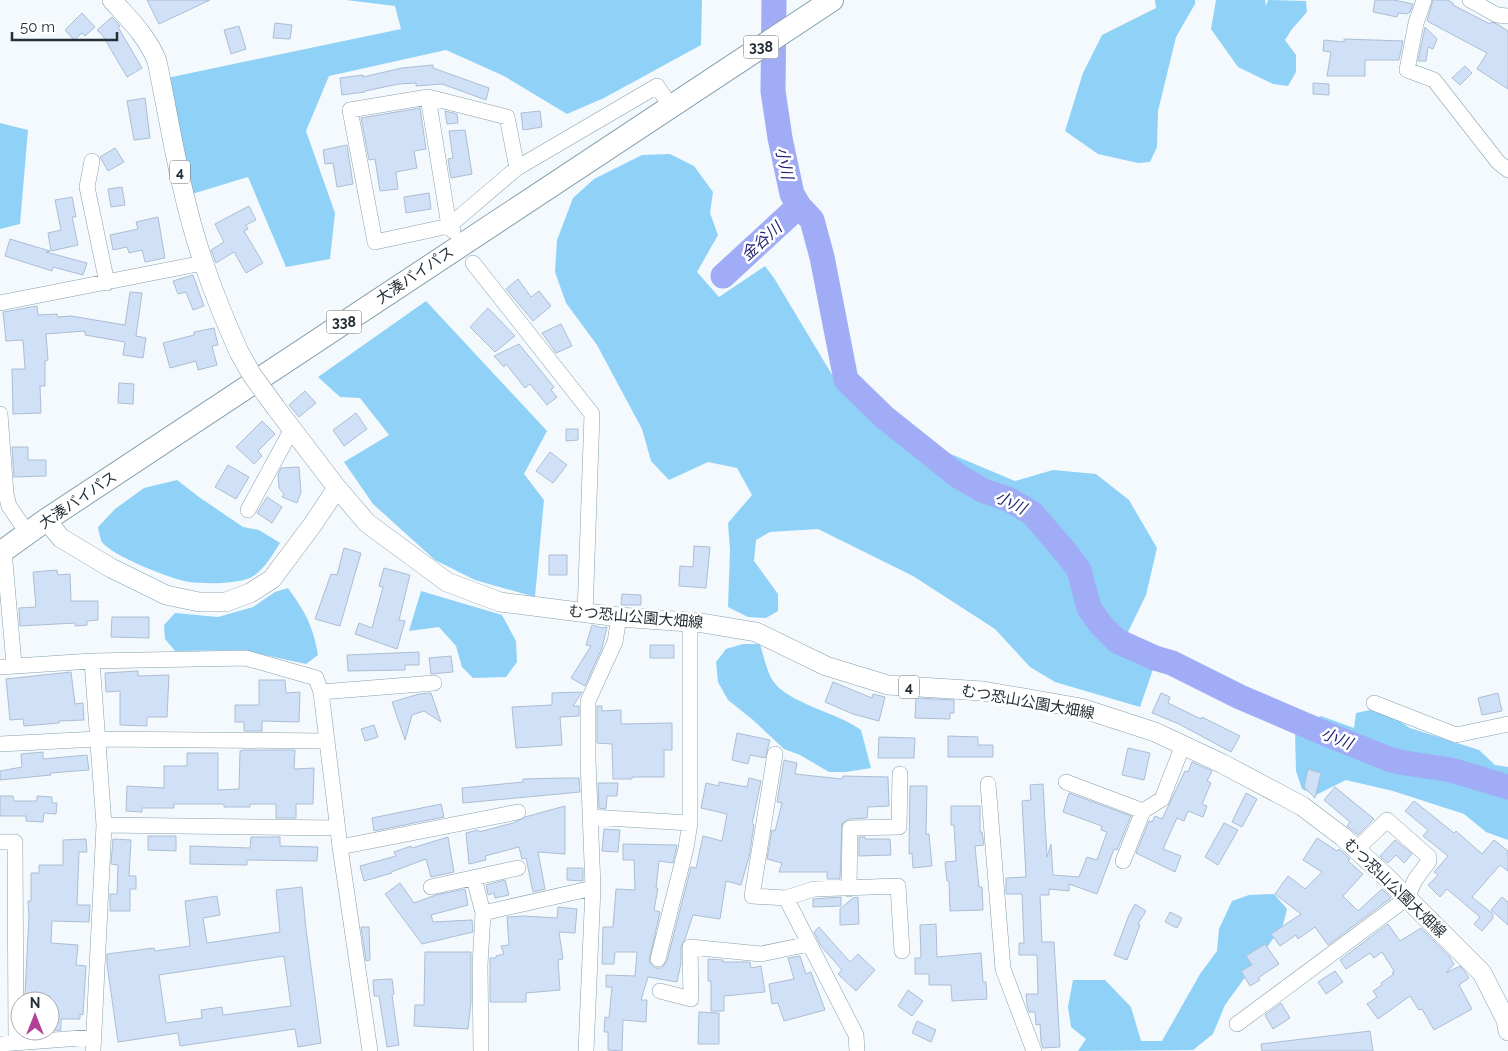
<svg xmlns="http://www.w3.org/2000/svg" width="1508" height="1051" font-family="Raleway,'Noto Sans JP',sans-serif">
<style>
.forest{fill:#90d2f7}
.lines{fill:none;stroke-linecap:round;stroke-linejoin:round}
.river{stroke:#a0adf6;stroke-width:25}
.building{fill:#cfe0f7;stroke:#acbed4;fill-rule:evenodd}
.minor-casing{stroke:#86a0af;stroke-width:16}
.major-casing{stroke:#86a0af;stroke-width:20}
.highway-casing{stroke:#86a0af;stroke-width:24}
.minor{stroke:#fff;stroke-width:15}
.major{stroke:#fff;stroke-width:19}
.highway{stroke:#fff;stroke-width:22}
.major-bridge-casing{stroke:#86a0af;stroke-width:20;stroke-linecap:butt}
.major-bridge{stroke:#fff;stroke-width:19}
.labels{text-anchor:middle;stroke-width:5;stroke-linejoin:round;paint-order:stroke}
.shield{fill:#fff;stroke:#666d72;stroke-width:1}
.shield-label{font-size:14px;font-weight:bold;fill:#252f36}
.street-label{font-size:15px;fill:#252f36;stroke:#fff}
.water-label{font-size:16px;font-style:italic;fill:#252476;stroke:#fff}
</style>
<rect width="100%" height="100%" fill="#f3f9fc"/>
<path class="forest" d="M346,0H702L701,45L604,98L567,114L504,76L446,50L329,76L306,131L335,213L330,259L286,267L248,177L192,194L167,78L401,29L395,6Z
M1155,0H1195V4L1176,37L1158,111L1157,147L1150,162L1138,163L1098,154L1065,131L1083,73L1102,35L1156,8Z
M1216,0H1265L1266,6L1268,0L1306,1L1307,12L1292,29L1285,40L1296,55V72L1288,86L1273,84L1238,67L1211,29Z
M0,123L28,130L20,224L0,229Z
M670,154L694,166L713,192L710,213L718,235L697,272L719,297L765,266L774,278L843,393L896,431L1015,481L1053,470L1096,474L1129,500L1157,548L1146,595L1128,632L1158,655L1140,707L1055,682L1030,667L995,629L913,576L818,529L770,532L756,540L754,561L778,594V611L766,618L748,617L728,607L730,550L728,523L752,495L737,468L708,462L669,480L651,461L642,429L597,345L566,303L555,272L557,240L573,198L594,179L642,155Z
M426,301L547,431L524,474L544,500L535,597L475,580L435,560L373,504L344,462L389,435L360,398L340,397L318,377Z
M177,480L199,497L243,527L259,530L280,543C273,554 263,572 250,578C235,584 205,584 189,582C171,579 112,556 102,542C100,538 99,532 98,527L115,509L144,488Z
M288,588C305,612 313,625 318,655L306,664L242,650L175,651L165,639L164,625L175,613L218,617L253,607L275,592Z
M421,591L502,615L516,641L517,662L506,677L473,678L462,667L456,646L439,627L409,631Z
M743,644H760C763,654 767,672 773,681C789,704 837,712 861,730L871,768L846,772H829L800,755L784,749L753,720L728,700L718,682L716,662L726,649Z
M1370,710L1393,717L1410,728L1479,750L1495,765L1508,767V840L1486,832L1464,814L1393,791L1346,780L1316,795L1302,789L1296,771L1295,731L1321,716L1354,728L1356,713Z
M1274,894L1287,909L1283,925L1225,1005L1213,1034L1193,1050L1078,1051L1086,1039L1071,1027L1068,1007L1073,980H1105L1131,1007L1141,1041H1162L1200,974L1217,951L1219,929L1232,901L1249,895Z"/>
<g class="lines">
<path class="river" d="M774,0L773,91L780,138L792,194L799,206L812,220L822,257L846,380L884,417L958,476L984,491L1008,499L1032,513L1068,555L1079,570L1089,608L1101,625L1117,641L1155,658L1172,663L1240,697L1324,733L1391,760L1405,763L1451,770L1508,787
M723,276L799,206"/>
</g>
<path class="building" d="M147,0H210L159,24Z
M1375,0H1394L1413,4L1410,12L1407,14L1398,13L1397,17L1373,12Z
M1433,0H1448L1453,3V5L1490,24L1491,22L1497,24L1508,31V89L1477,69L1487,53L1427,21Z
M82,13L95,27L85,36L82,33L74,40L65,30Z
M112,17L120,26L118,27L142,68L127,77L103,36L97,30Z
M275,23L292,25L290,39L273,38Z
M239,26L246,49L231,54L224,30Z
M1425,27L1437,39L1433,49L1428,47L1426,61H1418Z
M1344,39L1403,41L1399,60H1365V76H1327L1331,52L1323,51L1324,40L1344,42Z
M433,65V68L489,88L486,100L442,84L416,86V83L399,84L365,91V92L342,95L340,78L363,75V77L402,68Z
M1465,66L1472,73L1460,85L1452,78Z
M1313,83L1329,84V95L1313,94Z
M145,98L150,138L134,140L127,101Z
M420,108L426,149L414,151L417,168L396,172L398,189L380,191L375,159L369,160L361,118Z
M445,111L457,114L458,123L447,124Z
M540,111L542,127L523,130L521,113Z
M465,130L472,174L451,178L448,159L453,158L449,131Z
M347,145L353,184L337,187L333,163L325,164L323,150Z
M115,148L124,162L108,171L100,157Z
M122,187L125,205L111,207L108,189Z
M429,193L431,209L406,213L404,197Z
M72,197L76,217H72L78,245L51,251L48,233L61,230L55,200Z
M249,206L256,220L246,225L248,229L244,231L263,263L246,273L234,252L216,263L211,250L224,242L215,224Z
M158,217L165,258L145,262L142,250L129,253L127,247L113,250L110,235L138,229L136,222Z
M10,239L50,251L46,252L87,263L83,275L53,267L52,271L5,256Z
M193,275L204,306L193,310L186,292L178,294L173,281Z
M518,279L531,297L539,291L551,306L533,321L506,289Z
M130,292L142,293L136,336L146,338L143,358L123,355L125,342L85,335V331L46,334L48,360L45,361V386H40L41,413L13,414L12,369H25L23,340L6,341L3,312L37,306L38,315L57,314L58,317L71,316L125,325Z
M488,308L515,336L495,352L470,327Z
M561,324L572,346L556,353L542,333Z
M214,328L218,345L212,346L217,365L198,370L196,361L170,368L163,343L194,335V332Z
M519,344L554,387L551,390L557,397L547,405L530,384L525,388L506,364L504,367L494,356Z
M119,383L134,384L133,404L118,403Z
M305,391L316,403L299,417L289,405Z
M356,413L367,429L344,446L333,430Z
M262,421L275,434L258,451L262,456L254,464L236,447Z
M566,429H578V440L566,441Z
M12,447H28V460H46V476L14,477Z
M550,452L567,465L553,483L536,471Z
M228,465L249,477L236,499L215,487Z
M299,467L301,492L297,503L282,497L284,494L279,488L278,475L281,468Z
M267,497L282,507L272,523L257,513Z
M694,546L710,547L706,588L679,586L680,566L693,567Z
M344,548L361,553L340,626L315,619L331,574L337,575Z
M549,555H567V575H549Z
M384,568L410,575L399,620L405,621L397,649L355,634L359,623L372,628L383,587L379,586Z
M57,570L58,575L70,574L71,601H98V620L87,621V625L75,626V623L20,626L19,608L36,607L33,572Z
M622,594L641,595V605H621Z
M112,617H149V638L111,637Z
M592,625L602,628L607,627L602,648L585,686L571,678L591,646L586,645Z
M650,645H674V658H650Z
M419,652V665H405V670L348,671L347,655Z
M451,656L453,672L431,674L429,658Z
M138,671V676L169,675L167,717H147V726L120,725V691L106,692L105,673Z
M71,672L75,704L83,703L84,720L59,721V723L24,726L23,719L10,720L6,679Z
M259,680H285L286,693L300,692L299,722L262,721V731H244V722H235V705H259Z
M833,682L872,698L873,694L885,697L879,721L853,714L825,702Z
M582,692L573,706H579V716L560,717L562,745L516,748L512,707L552,705V693Z
M431,693L441,722L424,711L412,715L405,740L392,702L419,694Z
M1161,693L1170,697L1168,703L1201,719L1202,717L1240,736L1231,752L1179,724L1152,713Z
M1498,693L1502,711L1482,715L1478,698Z
M916,698L954,700V713H950V719L915,718Z
M597,706H602V711L621,710V724L672,723V750H664V777H632V779H613L612,744L597,743Z
M374,725L378,737L365,741L361,729Z
M737,733L770,740L765,758L750,755L748,764L732,760Z
M948,736L978,737V745H993V757H948Z
M879,737L915,738L914,758H878Z
M1128,748L1150,753L1144,780L1122,775Z
M244,750H295L294,769L314,768L313,804H296V818H276V804H250V807H224V804H174V808H142V812L126,811L127,786L164,788V766H187V753H218V790L239,789L240,751Z
M43,752V759L87,755L89,770L50,773L51,775L0,780V771L22,767L21,754Z
M784,760L797,763L795,774L842,779L843,776L888,777L889,806L868,807L867,818L849,819L842,824L840,879H827V872H779L782,863L767,859L772,830L775,831L782,803L777,802Z
M1192,762L1212,771L1207,781L1211,783L1202,804L1207,806L1203,817L1188,811L1184,821L1177,818L1163,849L1181,856L1175,872L1136,853L1149,821L1152,822L1155,816L1162,819L1185,771L1188,772Z
M1308,769L1321,773L1315,798L1304,787Z
M563,778H579L580,792L463,803L462,788L523,782V779Z
M749,778L761,781L752,824L754,825L749,857L741,885L726,881L720,919L693,915L685,939L681,947V963L677,982L648,977L641,1000H647L646,1022L623,1020L622,1051L608,1050V1032H604L605,1017L609,1018L612,987H606V975L635,976L637,952H615L614,964H602L603,927H613L616,889L635,890L634,860H623V844L677,845L673,863L659,861L656,888H658L654,910L660,912L649,961L655,968H661L667,961L691,867L696,868L703,836L722,841L727,814L701,808L706,783L719,786V782L747,787Z
M598,783H618L617,796H607L606,809L599,808Z
M1043,784L1047,857L1051,844L1053,875L1079,877L1087,857L1097,860L1107,832L1101,830L1102,826L1063,812L1069,793L1131,816L1117,850L1114,849L1097,894L1069,884V891L1049,889V895H1040L1042,942H1054L1060,1047L1043,1048L1041,1042L1040,1024L1036,1025L1035,1012H1029L1027,1005L1026,994H1038L1037,955H1019V943H1024L1022,894H1006V878L1026,877L1022,801L1031,800L1030,785Z
M910,786H927L926,834H929L932,866L913,868L912,853L909,854Z
M1335,787L1374,819L1358,835L1347,826L1350,822L1324,800Z
M1246,793L1257,799L1242,827L1232,822Z
M0,796H13L14,801H37V796L52,797V803H57L56,814L44,813L43,822L26,821V816H0Z
M1414,801L1454,833L1456,831L1482,854L1494,840L1508,851V871L1500,865L1472,897L1493,914V918L1482,931L1474,924L1480,917L1447,889L1440,897L1428,885L1438,875L1434,872L1448,856L1423,836L1428,830L1405,811Z
M441,804L444,817L374,831L372,818Z
M565,806V854L538,852L545,889L533,892L526,858L522,859L519,847L485,856L486,860L469,864L466,833L478,830L479,832L513,823L525,817Z
M951,806H980V832H982L984,845L975,846L979,887H982L983,910L950,911L949,881H947L945,862L956,861L954,825H951Z
M1224,823L1238,830L1218,865L1205,857Z
M604,829L620,830L618,852L602,851Z
M148,836H176V851L148,850Z
M251,837H280V846L318,847L317,861L247,860V865L190,864V846L250,848Z
M448,837L454,872L431,877L426,859L391,872L392,873L364,881L360,866L396,856L394,852L411,846L412,848Z
M859,837H865V839H890L891,855L859,856Z
M1317,838L1337,851L1339,849L1350,859L1348,861L1363,874L1343,896L1358,911L1382,889L1391,898L1328,945L1315,927L1298,939L1296,935L1280,946L1271,934L1301,914L1275,894L1288,876L1305,889L1322,872L1303,860Z
M86,839L87,852H79L77,905H90L89,922L52,921L51,943L78,945L76,965L86,966L83,1015L80,1014V1019H61V1030L50,1031V996L25,995L29,916L28,901H31V873H39V865H63V840Z
M113,839L131,840L129,876H136V889H130V911H110V894H117L118,865L111,864Z
M1395,840L1412,854L1404,863L1396,855L1388,863L1380,856Z
M567,868H583V881L567,880Z
M505,880L509,895L495,898L494,893L488,895L486,885Z
M400,883L414,903L436,895L465,889L468,905L431,915L433,922L472,920L473,932L422,944L385,894Z
M302,887L306,929L321,1043L298,1047L295,1029L180,1046L178,1033L118,1042L107,964V954L154,948L155,951L190,946L185,901L217,896L220,915L203,918L207,943L280,932L276,890ZM284,956L291,1006L223,1015L222,1007L201,1010L202,1018L166,1023L159,975Z
M841,897V906L813,907V899Z
M858,897L859,924L840,925V909L853,898Z
M1502,897L1508,902V925L1491,910Z
M1135,904L1146,911L1138,924L1140,925L1127,960L1114,955L1129,915Z
M558,907L577,909L575,933L559,932L563,959L558,960L560,990L526,993V1002H490V958H496V956L504,954L501,946L509,945L507,917L524,916L557,918Z
M1170,912L1182,918L1177,928L1165,922Z
M936,924L937,957L981,953L983,982H986L987,999L952,1001L951,985H929V974H915V958H921L920,925Z
M1388,924L1400,941L1421,928L1449,956L1454,964L1446,973L1460,966L1465,972L1469,978L1459,985L1472,1009L1434,1030L1422,1009L1419,1010L1410,996L1378,1019L1367,1004L1377,997L1373,991L1382,985L1381,983L1394,974L1392,973L1394,971L1382,952L1374,958L1370,953L1346,969L1340,960Z
M361,927H369L370,960L366,961Z
M819,927L850,962L858,954L875,970L856,991L838,974L842,970L821,946L814,932Z
M1265,944L1279,964L1258,978L1260,980L1250,986L1241,971L1252,965L1246,956Z
M425,952H471V1002L468,1029L414,1026L415,1005H424Z
M800,956L806,974L811,972L825,1010L784,1021L778,1003L772,1004L769,984L794,979L788,958Z
M708,959L723,960V962H750L751,968L761,966L765,992L724,996V1011H711V981H708Z
M1335,971L1343,982L1326,994L1318,982Z
M392,979L394,994L392,995L399,1045L387,1047L379,996H374L373,980Z
M908,990L923,1001L912,1016L898,1006Z
M1281,1003L1290,1018L1273,1029L1265,1015Z
M699,1012L719,1013V1044H698Z
M917,1021L936,1030L931,1042L912,1033Z
M1370,1031L1373,1051H1262L1261,1044Z"/>
<g class="lines">
<g class="minor-casing">
<path id="minor" d="M1424,0L1416,23L1407,70L1434,80L1498,162L1508,170
M1470,0L1497,15L1508,16
M428,97L449,226L453,231
M92,161L87,187L107,283
M517,168L507,117L428,97L350,110L375,242L449,226L517,168L657,86L671,107
M473,263L592,414L585,614
M0,303L203,263
M0,414L6,494L9,506L28,534
M248,510L292,429
M4,551L14,664
M92,661L104,825L93,1051
M0,667L92,661L246,658L316,678L321,692L340,847L370,1051
M321,692L434,683
M1374,703L1456,735L1508,724
M0,744L97,739L326,741
M775,754L752,896L786,898L856,1035L857,1051
M1066,782L1143,811
M988,784L1003,969L1034,1051
M590,817L690,823V622
M104,825L338,828
M0,842H15L16,1043
M340,847L518,812
M1123,861L1143,811L1162,799L1183,745
M474,878L483,913
M431,887L518,868
M849,889L850,828L899,827L900,774
M786,898L814,889L898,886L902,951
M658,959L686,848L690,823
M660,991L691,999L690,947L761,954L809,944
M1237,1024L1407,898L1415,880L1429,861V857L1387,820L1357,849
M0,1044L94,1037
M481,1051L480,965L483,913L593,888L588,760V701L615,642L619,617
M586,1051L593,888"/>
</g>
<g class="major-casing">
<path id="major" d="M112,0C129,19 147,36 157,61C171,129 181,198 204,264C214,294 226,323 239,352
M276,408L337,488L367,523L447,582L500,602L619,617L702,623L756,632L826,666L888,685L983,691L1081,708L1155,732L1223,764L1302,806L1343,837L1385,876L1482,973L1506,1020L1508,1031
M46,520L61,538L111,568L166,595L199,602H226L250,593L272,579L313,524L337,488"/>
</g>
<g class="highway-casing">
<path id="highway" d="M0,553L46,520L832,0"/>
</g>
<use href="#minor" class="minor"/>
<use href="#major" class="major"/>
<use href="#highway" class="highway"/>
<g class="major-bridge-casing">
<path id="major-bridge" d="M239,352L252,375L276,408"/>
</g>
<use href="#major-bridge" class="major-bridge"/>
</g>
<g class="labels">
<g class="shield">
<rect x="743.5" y="35.5" width="35" height="23" rx="4"/>
<rect x="170" y="160.5" width="20" height="23" rx="4"/>
<rect x="326.5" y="310.5" width="35" height="23" rx="4"/>
<rect x="899" y="675.5" width="20" height="23" rx="4"/>
</g>
<g class="shield-label">
<text x="761" y="52">338</text>
<text x="180" y="177">4</text>
<text x="344" y="327">338</text>
<text x="909" y="692">4</text>
</g>
<g class="street-label">
<text transform="translate(415 275) rotate(-34)" y="5">大湊バイパス</text>
<text transform="translate(78 500) rotate(-34)" y="5">大湊バイパス</text>
<text transform="translate(636 617) rotate(5)" y="5">むつ恐山公園大畑線</text>
<text transform="translate(1028 702) rotate(10)" y="5">むつ恐山公園大畑線</text>
<text transform="translate(1395 888) rotate(44)" y="5">むつ恐山公園大畑線</text>
</g>
<g class="water-label">
<text transform="translate(785 163) rotate(78)" y="6">小川</text>
<text transform="translate(761 241) rotate(-42)" y="6">金谷川</text>
<text transform="translate(1011 502) rotate(26)" y="6">小川</text>
<text transform="translate(1337 738) rotate(22)" y="6">小川</text>
</g>
</g>
<g transform="translate(35 1016)"><circle r="24" fill="#ffffff" stroke="#a8acaf"/>
<path d="M0-4L9 19L0 12L-9 19Z" fill="#b43f96"/>
<text y="-8" font-size="14" font-weight="bold" text-anchor="middle" fill="#252f36">N</text>
</g>
<path d="M12 32v8h105v-8" fill="none" stroke="#252f36" stroke-width="2.5"/>
<text x="20" y="32" font-size="15" fill="#252f36" stroke="#ffffff" stroke-width="4" paint-order="stroke">50 m</text>
</svg>
